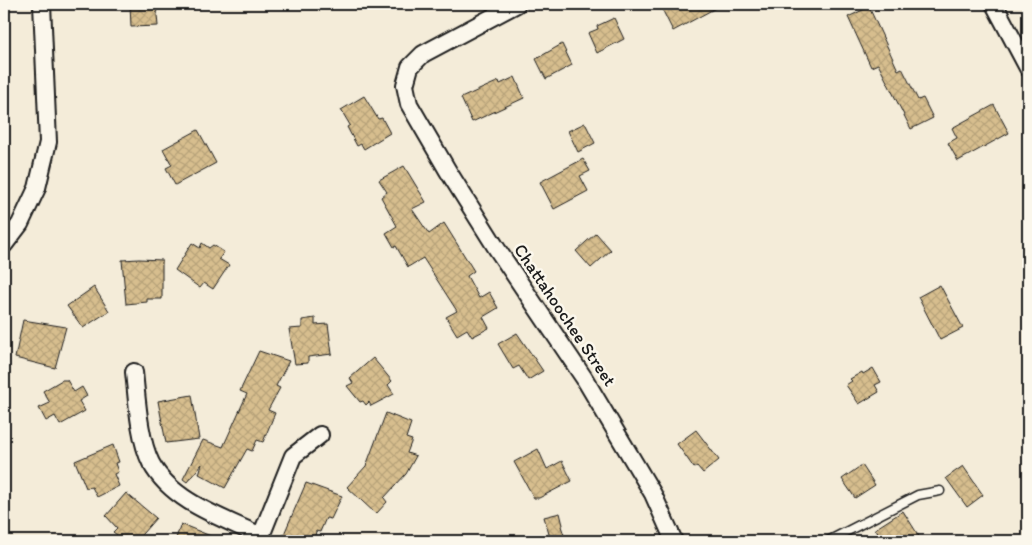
<svg xmlns="http://www.w3.org/2000/svg" width="1032" height="545" font-family="Itim,sans-serif">
<style>
.building{fill:url(#building-cross-hatch);stroke:#1c1c1c}
.lines{fill:none;stroke-linecap:round;stroke-linejoin:round}
.lane-casing{stroke:#1c1c1c;stroke-width:11}
.street-casing{stroke:#1c1c1c;stroke-width:20}
.lane{stroke:#fbf7ec;stroke-width:8}
.street{stroke:#fbf7ec;stroke-width:16}
.labels{text-anchor:middle;stroke-width:5;stroke-linejoin:round;paint-order:stroke}
.street-label{font-size:18px;fill:#1c1c1c;stroke:#fbf7ec}
</style>
<defs>
<pattern id="building-cross-hatch" width="8" height="8" patternUnits="userSpaceOnUse" patternTransform="scale(1.25)"><rect width="8" height="8" fill="#d7be8e"/><path d="M0 0l8 8M0 8l8-8" fill="none" stroke="#b8a37a"/></pattern>
</defs>
<rect width="100%" height="100%" fill="#f4ecd9"/>
<filter id="ink" filterUnits="userSpaceOnUse"><feTurbulence type="fractalNoise" baseFrequency=".02" numOctaves="2"/><feDisplacementMap in="SourceGraphic" scale="10" xChannelSelector="R" yChannelSelector="G"/><feConvolveMatrix kernelMatrix="1 2 1 2 8 2 1 2 1" color-interpolation-filters="sRGB"/></filter>
<g filter="url(#ink)">
<path class="building" d="M130,4H156L158,26L131,27Z
M675,4H723L673,31L663,11Z
M869,7L898,70L902,68L918,100L923,98L933,118L911,129L878,64L871,67L848,17Z
M614,18L624,39L597,53L588,33L598,29L597,26Z
M562,44L572,65L546,79L536,59Z
M515,77L524,98L472,122L461,98L499,81L500,84Z
M364,96L378,119L382,118L390,133L364,149L361,144L357,146L347,127L350,125L341,110Z
M994,105L1009,133L958,161L948,143L957,138L952,128Z
M585,123L595,143L578,152L568,131Z
M198,130L216,163L175,185L166,168L172,165L163,149Z
M583,159L590,171L580,176L588,191L554,209L540,182Z
M404,166L426,202L412,209L429,234L444,223L474,271L467,276L479,298L489,292L498,308L483,317L489,328L472,337L467,329L457,335L446,317L457,311L423,258L408,267L396,246L394,247L386,233L397,226L381,197L387,192L379,180Z
M596,233L611,250L591,268L576,251Z
M192,243L200,248L202,243L209,248L213,245L224,252L219,259L229,265L213,289L204,283L200,288L175,270Z
M139,259L162,260V299H147V302L126,304L122,260Z
M940,285L963,328L940,340L918,297Z
M94,287L109,311L83,328L67,306Z
M315,318V325L328,324L332,354L308,357V363L295,364L289,329L302,328V320Z
M23,320L66,327L55,368L15,358Z
M517,333L543,371L528,380L519,366L513,369L498,344Z
M259,351L289,361L276,386L280,388L268,410L275,413L263,442L257,440L252,451L247,449L225,488L199,474L202,464L187,482L183,479L203,440L223,447L247,394L240,391Z
M373,358L392,381L388,385L394,394L371,406L369,402L366,405L363,401L360,402L347,386L353,383L350,378Z
M873,368L881,382L875,385L879,392L859,404L846,385L852,381L850,379L862,372L863,374Z
M62,380H67L74,392L82,387L87,396L79,401L85,411L60,425L55,416L46,421L39,408L50,403L43,391Z
M192,395L199,439L166,443L158,401Z
M386,413L411,423L406,438L412,440L407,453L416,456L406,474L384,498L387,502L376,514L347,487L366,466Z
M696,430L719,460L703,473L697,466L694,468L677,444Z
M113,445L119,462L115,463L118,472L114,474L119,486L97,497L92,487L86,488L75,461Z
M538,449L547,469L562,461L572,481L539,498H534L514,462Z
M862,465L875,485L855,498L842,479Z
M963,466L983,495L967,507L946,478Z
M306,483L342,496L331,519L326,518L320,532L316,531L314,541H281Z
M126,493L156,518L136,541H125L113,532L117,528L106,516Z
M903,511L922,541H882L875,529Z
M560,513L563,525L561,526L566,541H551L544,517Z
M181,524L223,541H175Z"/>
<g class="lines">
<g class="lane-casing">
<path id="lane" d="M828,541L918,495L940,491"/>
</g>
<g class="street-casing">
<path id="street" d="M517,4L423,54L410,67L405,85L409,104L448,171L497,249L584,378L653,494L674,541
M994,4L1028,68
M4,245L20,224L37,188L48,142L42,4
M134,372C137,399 139,439 151,463C172,502 223,518 261,536
M259,541L293,456L320,435"/>
</g>
<use href="#lane" class="lane"/>
<use href="#street" class="street"/>
</g>
</g>
<g class="labels">
<g class="street-label">
<text transform="translate(565 315) rotate(56)" y="6">Chattahoochee Street</text>
</g>
</g>
<rect width="1032" height="545" fill="none" stroke="#fbf7ec" stroke-width="20"/>
<rect x="10" y="10" width="1012" height="525" fill="none" stroke="#1c1c1c" stroke-width="2" filter="url(#ink)"/>
</svg>
